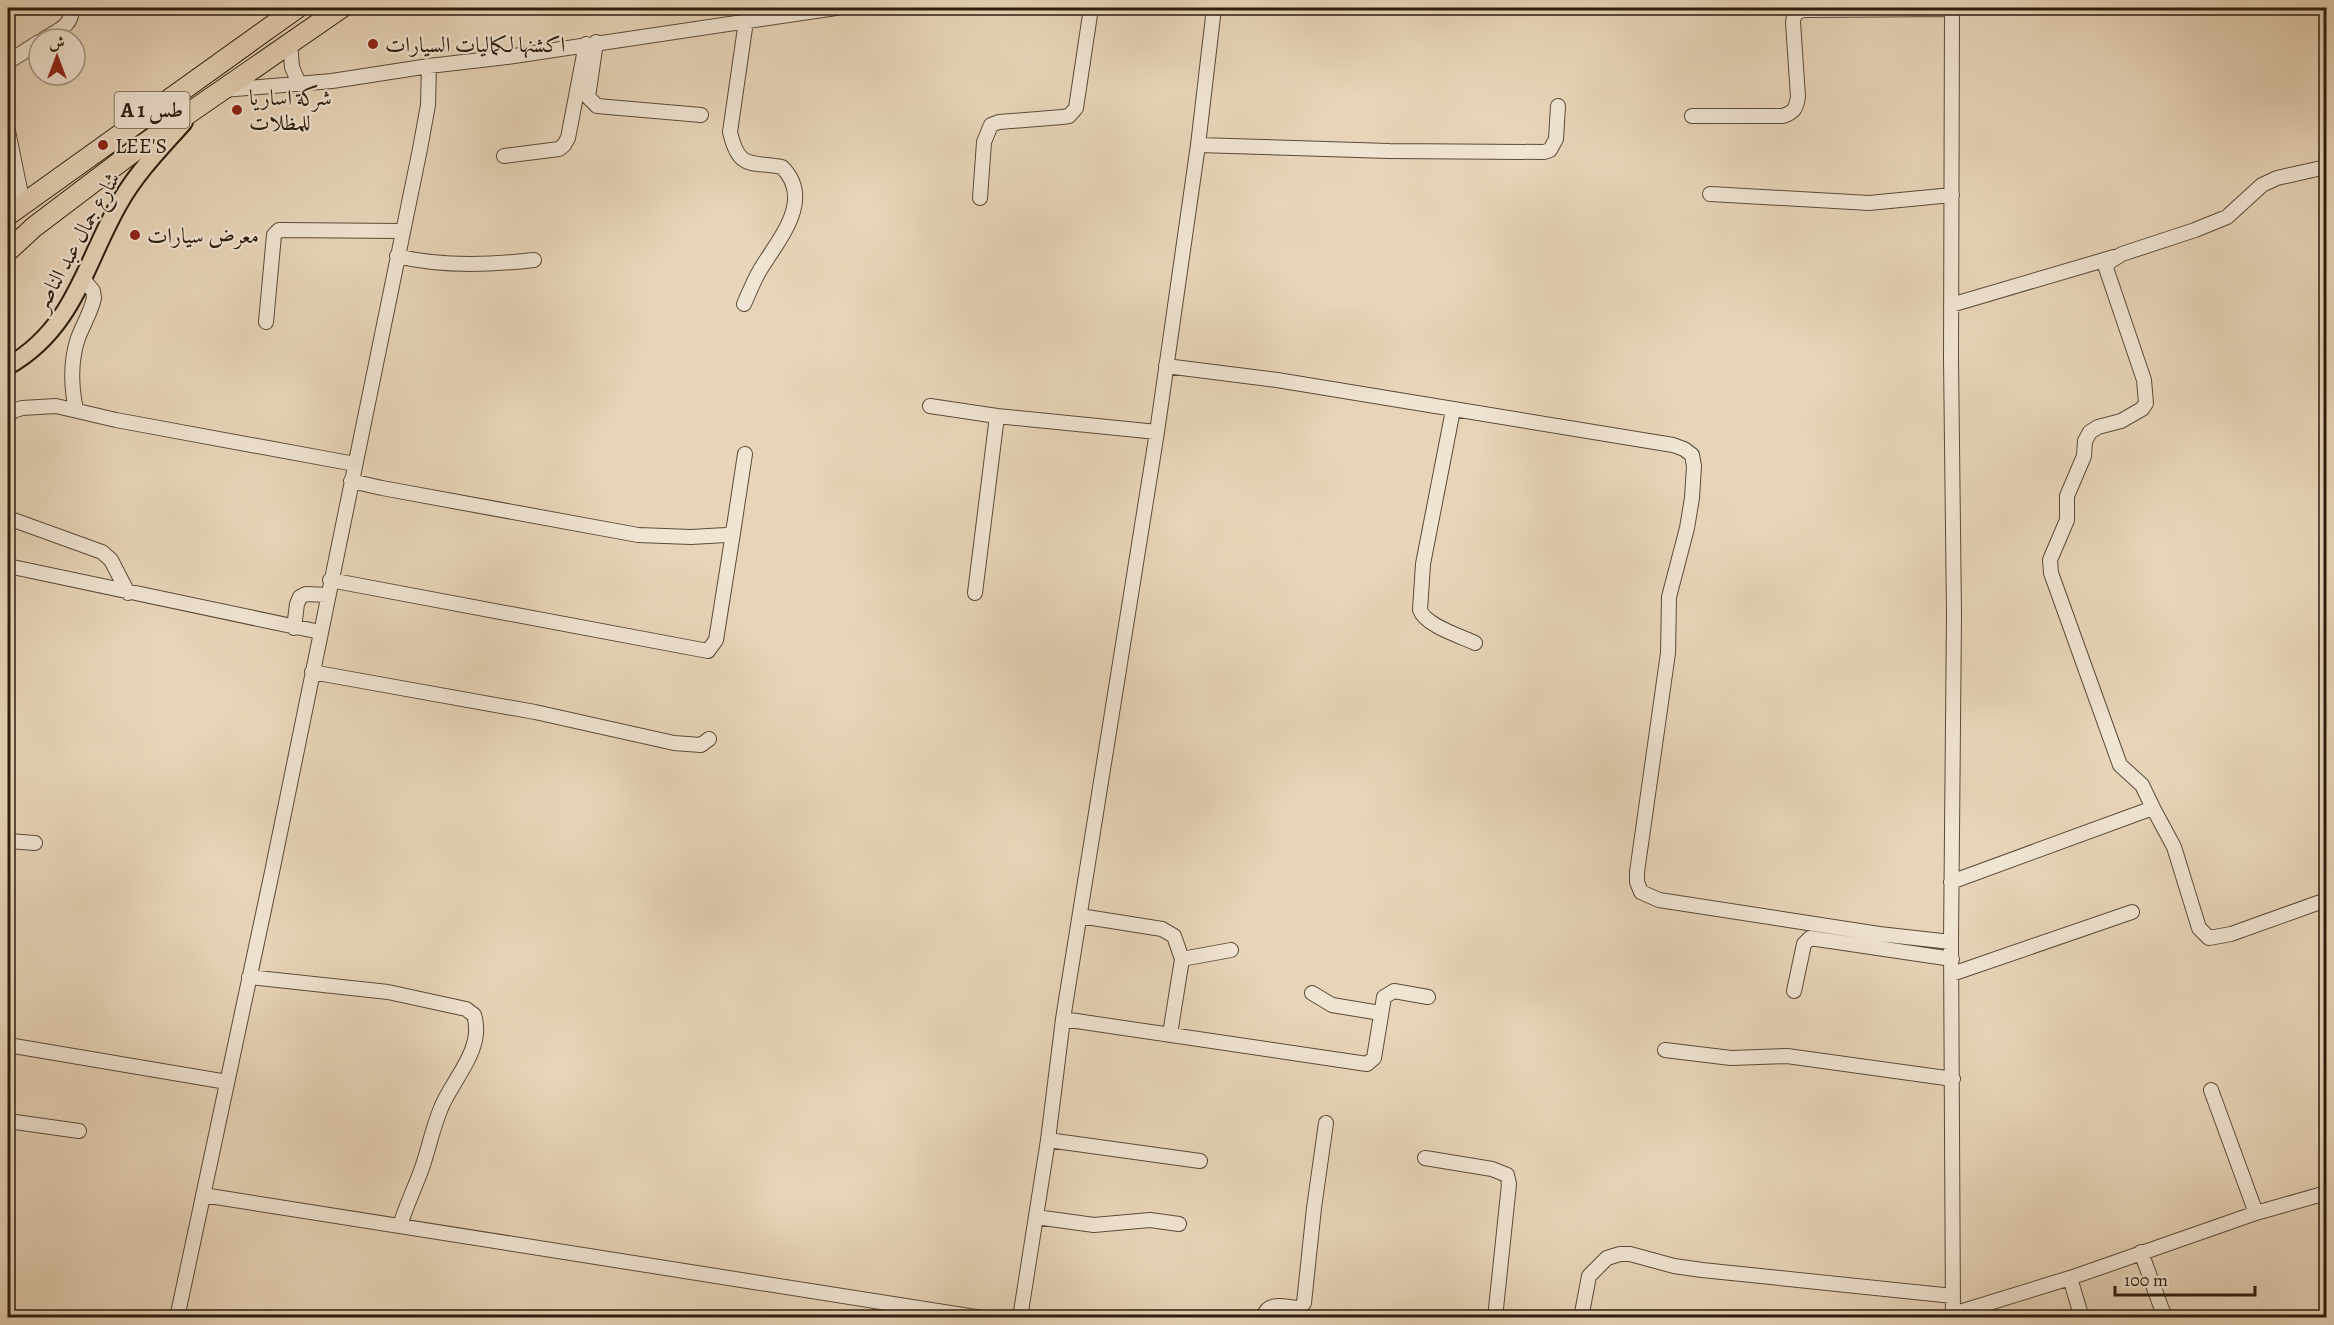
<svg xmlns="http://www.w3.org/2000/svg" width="2334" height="1325" font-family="Alegreya,Amiri,serif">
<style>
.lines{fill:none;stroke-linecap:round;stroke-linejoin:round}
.minor-casing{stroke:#5b4b38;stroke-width:16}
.major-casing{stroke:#2c1d0d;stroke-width:20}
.highway-casing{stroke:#2c1d0d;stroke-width:22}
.minor{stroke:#f0e4d2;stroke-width:14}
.major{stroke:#e8d5b9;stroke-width:16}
.highway{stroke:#e8d5b9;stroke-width:20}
.poi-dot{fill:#8f2418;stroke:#f0e4d2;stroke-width:2}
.labels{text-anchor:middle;stroke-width:4.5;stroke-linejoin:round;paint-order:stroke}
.shield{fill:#f0e4d2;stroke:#675948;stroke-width:1.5}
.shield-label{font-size:21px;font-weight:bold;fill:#2c1d0d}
.poi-label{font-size:22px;fill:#2c1d0d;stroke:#f0e4d2;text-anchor:start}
.street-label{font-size:22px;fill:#2c1d0d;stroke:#f0e4d2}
</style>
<rect width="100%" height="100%" fill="#e8d5b9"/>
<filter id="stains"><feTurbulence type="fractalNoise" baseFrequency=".00333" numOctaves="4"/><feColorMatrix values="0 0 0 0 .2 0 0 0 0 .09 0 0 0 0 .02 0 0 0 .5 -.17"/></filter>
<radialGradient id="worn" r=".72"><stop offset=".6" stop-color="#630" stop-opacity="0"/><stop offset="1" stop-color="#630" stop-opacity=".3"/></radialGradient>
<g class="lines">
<g class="minor-casing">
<path id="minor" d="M1952,8L1951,358L1954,615L1951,942L1953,1318
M44,39C57,31 74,25 71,8
M290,42L292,67L299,84
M596,42L588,97L597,106L701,115
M8,62L39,42
M224,90L332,81L429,66L507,57L836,8
M1692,116H1783C1794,112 1796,109 1798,97L1793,22C1794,14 1796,12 1804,10L1952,9
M8,131L23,204
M1198,145L1389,151L1544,152L1550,150L1556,139L1558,106
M504,156L559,149L564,145L568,138L586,44
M1710,194L1869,203L1952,195
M980,198L984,142L991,125L999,122L1062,117L1069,116L1076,108L1091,8
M397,256C441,267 490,265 534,260
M744,304C749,293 754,280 760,270C778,240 815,200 782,167C751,161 739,171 730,132L746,21
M1951,305L2114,257
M266,322L274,235L279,230L402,231
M1166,366L1277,380L1673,445L1684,449L1692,455L1694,466L1692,498L1687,528L1669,597L1668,653L1637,872V882L1641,892L1659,900L1879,934L1951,942
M930,406L997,416L1157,432
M76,410C71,386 70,362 78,338C83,325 91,312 94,298L93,291L84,280
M1453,410L1423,564L1420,610C1425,625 1460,636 1475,643
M8,416L13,411L22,408L56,406L116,420L355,464
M351,481L382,488L638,535L691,537L726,535L733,533L745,454
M8,518L102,552L111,560L128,593
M8,566L320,632
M330,580L708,651L716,640L733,533
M975,593L997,416
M294,628L297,604L300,597L306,594L327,595
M312,672L535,712L674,743L701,745L709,739
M2153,808L2142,785L2120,765L2051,573L2050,560L2067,520V496L2084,456L2085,441L2090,432L2098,427L2121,421L2142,409L2146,403L2144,380L2106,268L2109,262L2122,254L2195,230L2227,217L2262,185L2277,178L2326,167
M8,841L35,843
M1951,882L2153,808L2174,847L2199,928L2209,938L2231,934L2326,900
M1080,916L1162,929L1174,936L1182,959L1170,1034
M1182,959L1231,950
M1952,974L2132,912
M249,977L388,992L466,1009L474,1015C485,1049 452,1080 441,1108C433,1127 429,1147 423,1165C416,1186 406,1205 400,1226
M1794,991L1804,944L1810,938L1952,959
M1312,993L1332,1005L1380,1013
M1063,1019L1367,1064L1374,1058L1384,997L1394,991L1428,997
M8,1045L227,1082
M1665,1050L1731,1058L1787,1056L1953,1079
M2211,1090L2256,1213
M8,1121L79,1131
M1048,1140L1200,1161
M1425,1158L1492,1169L1507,1175L1509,1184L1495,1318
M203,1195L982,1318
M1036,1217L1094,1225L1150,1220L1179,1224
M2141,1252L2165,1318
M2070,1278L2082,1318
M1953,1314L2070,1278L2256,1213L2326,1193
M177,1318L272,872L420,149L428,105L429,66
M1020,1318L1048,1140L1063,1019L1157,432L1198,145L1214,8
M1263,1318C1268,1299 1286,1308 1300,1308L1304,1303L1314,1208L1326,1123
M1581,1318L1589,1276L1607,1258L1620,1254H1630L1674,1266L1702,1270L1953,1296"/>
</g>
<g class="major-casing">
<path id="major" d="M8,366C75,328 85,262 120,202C137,172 161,148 184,122"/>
</g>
<g class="highway-casing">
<path id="highway" d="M8,215L297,8
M8,251L34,227L137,149L341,8"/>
</g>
<use href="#minor" class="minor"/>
<use href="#major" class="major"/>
<use href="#highway" class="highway"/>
</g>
<g class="poi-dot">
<circle cx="373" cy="44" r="6"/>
<circle cx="237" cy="110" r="6"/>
<circle cx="103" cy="145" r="6"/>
<circle cx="135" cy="235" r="6"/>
</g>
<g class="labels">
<rect class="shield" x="114.5" y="92" width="75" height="36" rx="4.5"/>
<g class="shield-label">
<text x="152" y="117">A 1 طس</text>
</g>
<g class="poi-label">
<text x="385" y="52">اكشنها لكماليات السيارات</text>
<text x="249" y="105">شركة اساريا<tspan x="249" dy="25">للمظلات</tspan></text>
<text x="115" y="153">LEE'S</text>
<text x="147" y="243">معرض سيارات</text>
</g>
<g class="street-label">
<text transform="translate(76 241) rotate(-61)" y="8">شارع جمال عبد الناصر</text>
</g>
</g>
<rect width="2334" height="1325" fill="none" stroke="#e8d5b9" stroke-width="30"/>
<rect x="9" y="9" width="2316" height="1307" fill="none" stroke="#2c1d0d" stroke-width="3"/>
<rect x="15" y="15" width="2304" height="1295" fill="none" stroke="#2c1d0d" stroke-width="1.5"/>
<g transform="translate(57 57)"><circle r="28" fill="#f0e4d2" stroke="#a29483" stroke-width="1.5"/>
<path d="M0-4.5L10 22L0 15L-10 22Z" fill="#8f2418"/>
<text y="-9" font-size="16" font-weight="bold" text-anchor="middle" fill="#2c1d0d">ش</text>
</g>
<path d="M2115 1286v9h140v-9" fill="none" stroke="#2c1d0d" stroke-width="3"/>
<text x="2124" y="1286" font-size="18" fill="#2c1d0d" stroke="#f0e4d2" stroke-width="4.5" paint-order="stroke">100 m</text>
<rect width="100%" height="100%" filter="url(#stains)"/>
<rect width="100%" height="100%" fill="url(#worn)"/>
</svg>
